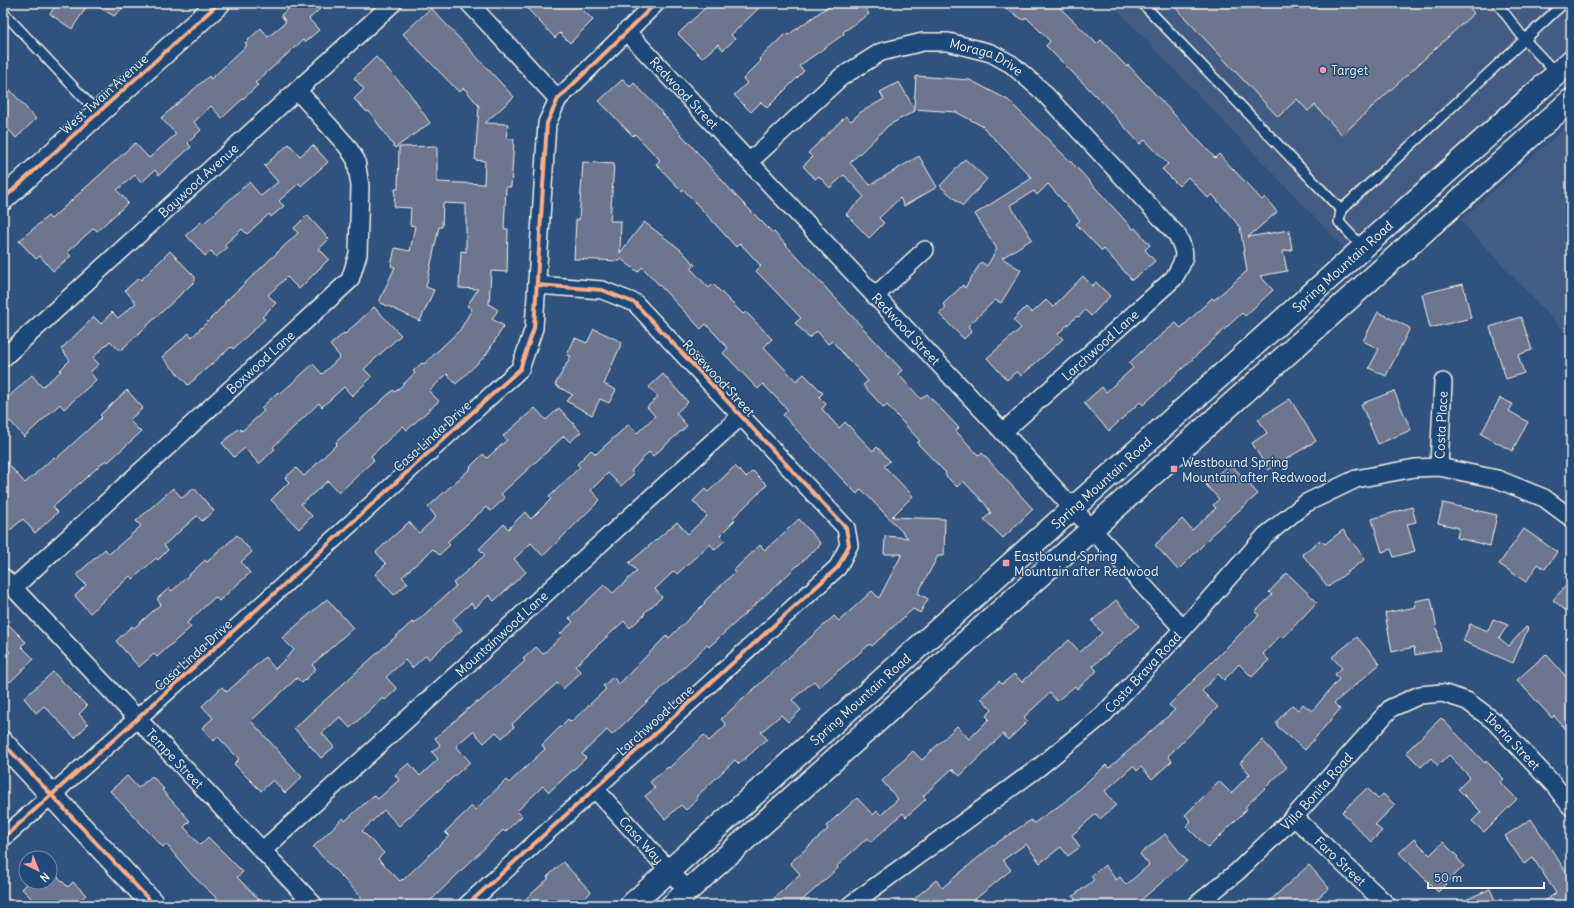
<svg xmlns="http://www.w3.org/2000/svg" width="1574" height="908" font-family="Delius,sans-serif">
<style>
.built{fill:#425c83}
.building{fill:#6d748f;stroke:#f4f1e8}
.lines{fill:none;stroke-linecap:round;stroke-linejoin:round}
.service-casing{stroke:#f4f1e8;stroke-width:12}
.minor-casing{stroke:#f4f1e8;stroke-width:20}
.tertiary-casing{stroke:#f4f1e8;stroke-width:25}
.secondary-casing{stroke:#f4f1e8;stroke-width:25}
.service{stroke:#1f4a7a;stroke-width:9}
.minor{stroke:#1f4a7a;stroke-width:17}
.tertiary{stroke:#1f4a7a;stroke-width:22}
.secondary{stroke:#1f4a7a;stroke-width:22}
.cycleway-casing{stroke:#1f4a7a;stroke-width:6}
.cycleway{stroke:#ffac80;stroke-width:4}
.poi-dot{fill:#ff9aa2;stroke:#1f4a7a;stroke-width:1.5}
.labels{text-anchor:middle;stroke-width:3;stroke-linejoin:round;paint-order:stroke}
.street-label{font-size:13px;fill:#f4f1e8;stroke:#1f4a7a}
.poi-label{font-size:13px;fill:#f4f1e8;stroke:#1f4a7a;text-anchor:start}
</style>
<rect width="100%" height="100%" fill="#2f527e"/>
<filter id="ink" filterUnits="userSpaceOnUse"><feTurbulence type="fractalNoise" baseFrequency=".025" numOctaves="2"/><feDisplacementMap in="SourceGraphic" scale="8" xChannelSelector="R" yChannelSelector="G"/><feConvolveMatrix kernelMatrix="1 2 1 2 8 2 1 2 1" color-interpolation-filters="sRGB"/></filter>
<g filter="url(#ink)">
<path class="built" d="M1111,3H1571V44L1346,250Z
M1571,122V339L1460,220Z"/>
<path class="building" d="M57,3H89L72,29L50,14Z
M92,3H128L114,16Z
M295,3H314L320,9L309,19L319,30L305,42L303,40L255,83L258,85L222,118L211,106L194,122L201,130L188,143L191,147L159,175L155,170L141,183L135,175L117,190L128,203L97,231L94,228L67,252L71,256L53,271L40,256L36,259L19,241L48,216L51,219L135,143L149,158L176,134L161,118L209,76L211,79L247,45L245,43L261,28L268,37L286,22L281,15Z
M522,3H576L593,20L570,43L560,33L555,38Z
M710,3H764L731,35L735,39L723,50L718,44L702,58L678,34Z
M833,3H862L869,14L843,32L844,34L799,66L804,71L767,108L761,102L751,112L734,95L747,83L743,79L761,61L759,59L786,33L788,35Z
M996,3H1055L1097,44L1101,40L1127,67L1128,65L1215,158L1219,154L1262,200L1265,197L1277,212L1248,237L1289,230L1292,250L1283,251L1287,271L1260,276L1273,290L1245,316L1242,313L1143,405L1140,402L1109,431L1084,403L1102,387L1106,392L1133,368L1129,363L1143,350L1176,323L1181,328L1212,298L1214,300L1247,271L1240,227L1212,194L1208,198L1188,177L1179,186L1162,169L1168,164L1145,140L1140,144L1102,102L1046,46L1050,41L1026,17L1024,20Z
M1171,3H1465L1474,13L1342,135L1315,105L1308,111L1297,99L1278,117Z
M431,8L514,97L485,123L508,124L506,139H514L511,187H506L504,229H508L507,272L491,271L489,304L498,310L492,319L504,326L486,355L456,384L447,374L429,391L439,401L407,430L403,426L371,456L374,460L339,493L328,481L301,504L312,516L299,529L271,500L289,482L285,478L296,468L304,476L337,444L336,442L393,390L395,392L415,373L413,371L422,363L424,364L460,330L472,309L467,306L478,289L459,288L461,251L466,252V204L443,203L442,227H439L426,287L434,290L420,321L379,302L395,267L391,266L395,248L410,251L415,226L410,225L411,208L394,207L395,189H398L399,147L437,146V182L484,184L485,161L475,160L479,106L464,88L459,92L403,34Z
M376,57L408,91L430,123L395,148L369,111L367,112L354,99L364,89L354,78Z
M916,76L970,80L1008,100L1079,170L1133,229L1135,228L1150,245L1145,250L1155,261L1132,280L1104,249L1102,251L1076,224L1080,220L1048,184L1037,195L1034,191L1010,205L1032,239L1002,258L1021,270L1001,303L995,300L968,326L972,331L964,339L939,314L946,308L943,304L963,285L965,288L981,262L987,266L997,249L975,214L1032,178L982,126L956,112L914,109L915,111L889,125L850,163L870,185L919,156L937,187L904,206L900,198L879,218L884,223L869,238L846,214L864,197L844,175L830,188L819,176L815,179L803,166L812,157L808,153L846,116L851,121L861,112L884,99L880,92L899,82L914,108Z
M623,79L630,87L634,83L656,106L737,197L773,233L774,232L902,370L898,374L921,399L927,394L959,428L956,431L979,456L982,453L1033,509L1003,538L984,519L991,513L986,505L963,481L957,487L945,475L946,473L917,443L920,441L887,405L884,408L863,385L868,381L832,341L828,344L817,331L809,338L795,323L801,318L756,271L761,266L740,243L736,247L683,189L682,191L656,164L660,160L635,134L633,136L599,101Z
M3,82L36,119L16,138L3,123Z
M289,144L300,156L313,145L328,162L301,186L299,183L279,201L284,206L271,217L269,214L247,234L242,229L224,245L227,248L216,257L211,251L205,256L186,235L202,221L204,223L249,182L261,196L278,182L264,166Z
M965,159L987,179L963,206L940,186Z
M583,162L614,164L610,221H621L620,253L644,222L681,250L695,265L691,269L709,288L713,284L743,314L746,312L772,339L764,347L796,381L804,374L823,393L819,397L826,404L822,409L839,428L845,422L873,451L877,447L890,461L884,466L913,496L892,517L945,519L944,556H938L918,593L928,599L920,613L913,609L872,646L870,644L819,687L814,681L792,700L801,710L788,722L781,715L761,732L767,739L739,764L735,760L696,797L698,799L686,810L681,805L665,819L645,796L655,788L650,782L668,767L669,768L704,735L709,741L726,725L721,719L834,616L839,621L872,591L879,598L902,554H884L885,536L908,538L861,489L857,494L841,478L783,415L788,410L763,384L758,389L723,353L728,348L715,334L706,324L701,329L642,267L638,272L620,258V261L574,259L576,220H579Z
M307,215L329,239L319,249L329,259L299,289L287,277L268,295L276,303L262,317L265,319L233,349L231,347L188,385L162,357L189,333L192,337L225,304L224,303L298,233L294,228Z
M170,251L195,277V281L120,351L110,341L93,358L99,364L90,372L96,380L64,409L60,404L24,437L10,421L3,427V402L32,375L42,387L61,371L60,370L70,360L61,349L94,317L101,324L112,312L118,318L136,303L125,290L139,278L141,280Z
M1083,276L1092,286L1096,282L1110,296L1091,316L1085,310L1079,317L1077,316L1058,334L1063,339L1021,376L1017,371L1007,380L987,358L1021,328L1013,320L1026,307L1032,313L1046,300L1053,307Z
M1463,284L1471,318L1430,328L1422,294Z
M374,307L401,335L364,369L372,377L352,396L344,387L322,407L319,403L273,447L275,449L259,464L245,448L234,457L222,443L239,428L242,431L264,411L261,408L278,392L280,394L313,364L322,374L340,357L330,345L344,333L345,334Z
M1378,312L1410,328L1386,376L1369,368L1379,349L1363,341Z
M1521,317L1532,350L1518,355L1524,373L1506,379L1490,327Z
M594,329L622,342L604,384L616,390L609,403L600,399L592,415L566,401L573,395L555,385L571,356L567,355L575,338L587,343Z
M663,374L688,402L676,413L687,426L653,456L649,452L631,471L634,474L621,486L608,473L591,490L600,500L543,556L531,543L514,559L526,572L515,582L494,601L489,595L475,608L471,603L453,619L462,630L429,659L426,655L412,668L405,660L386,677L397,689L385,700L383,698L350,728L340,717L322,733L334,747L321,758L294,728L383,648L412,622L414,624L456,586L453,583L485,555L479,549L504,524L508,529L525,512L531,519L551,499L549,497L580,467L577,464L591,450L596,454L629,424L637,433L655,416L647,407L658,397L649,387Z
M127,390L143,408L129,420L141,432L108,462L106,460L53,507L58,512L35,533L23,519L9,531L3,525V458L25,483L54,457L56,459L102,417L100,415Z
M1394,391L1411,430L1378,444L1361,404Z
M1500,398L1513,404L1509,411L1528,422L1512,451L1481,434Z
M1290,399L1316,441L1268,470L1252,443L1267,433L1258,419Z
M535,408L546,420L559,408L581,432L570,442L564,436L501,494L505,498L491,511L486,507L447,542L450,545L439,555L433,549L402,577L408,583L394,595L375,574L386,564L376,552L409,522L419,533L436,517L428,507L471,468L470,467L483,454L487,458L507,440L503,436Z
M1230,463L1258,494L1211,535L1212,536L1178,570L1155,545L1182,519L1192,530L1216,508L1213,505L1219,499L1206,485Z
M735,466L746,477L753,471L767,485L733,518L735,520L720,535L725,540L715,550L710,544L677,574L674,571L655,589L662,597L644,613L645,614L630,628L624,621L575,666L581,672L563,689L557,683L512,724L514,727L502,738L496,732L484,743L473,731L456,746L470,762L399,826L384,810L362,831L384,853L378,859L400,881L402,879L403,880L449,836L445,832L472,806L475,810L506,780L509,783L545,749L542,745L568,719L571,722L606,689L603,686L613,677L619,684L667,635L669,638L705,603L704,602L735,572L733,571L760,545L765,550L799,519L821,544L709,647L707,645L612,735L607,730L582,754L586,758L549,792L543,786L517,811L522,816L505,832L503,830L426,905H369L313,847L343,818L345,821L374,795L378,799L399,780L395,775L409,763L420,776L438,759L432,752L440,745L435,738L477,701L478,703L525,661L523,659L536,647L543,654L562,636L560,634L573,622L569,618L604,585L613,593L637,571L629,563L677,522L688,534L707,516L693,501L705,489L708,492Z
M173,488L182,498L194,488L214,511L202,521L197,516L164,545L168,550L158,560L156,558L133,579L130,576L90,613L75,596L86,585L76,575L105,549L109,554L141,526L136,521Z
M1443,503L1497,515L1490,546L1457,538L1459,528L1438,523Z
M1412,507L1416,522L1407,524L1415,551L1394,557L1391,549L1382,552L1372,519Z
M1524,529L1557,552L1545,569L1538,564L1526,582L1499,564Z
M1343,530L1365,559L1328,587L1302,554L1321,540L1325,544Z
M237,535L252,552L241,562L250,573L219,601L215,597L187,623L191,627L157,657L154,654L139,667L116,641L132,626L134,628L161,604L157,599L169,588L172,591L205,560L207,562Z
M1287,573L1317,602L1283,638L1280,636L1263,654L1269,660L1252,677L1239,664L1224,680L1218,674L1202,691L1218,707L1168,756L1172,761L1152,779L1141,767L1137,771L1133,766L1105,791L1116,805L1100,819L1096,814L1072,835L1080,847L1068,856L1061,847L1040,863L1026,844L1003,860L1011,870L968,905H907L936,880L942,888L992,846L1031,820L1034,823L1063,803L1106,765L1109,768L1175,710L1169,705L1259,615L1255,612L1272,595L1269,592Z
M1571,580V615L1553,600Z
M1431,598L1441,650L1415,655L1414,647L1392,652L1385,613L1416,607L1415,601Z
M327,599L353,628L312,665L316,669L302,683L297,678L251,721L302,777L285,793L273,780L261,791L234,764L239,759L218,737L214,741L202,728L213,718L202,706L222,687L227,692L265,657L275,669L294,650L282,638Z
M1116,600L1139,626L1093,666L1097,671L1077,689L1075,686L1057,701L1050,693L1024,717L1028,721L1008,740L1003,734L960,776L952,769L923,796L926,799L906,817L903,813L871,842L867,838L837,866L838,868L797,905H767L800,874L790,863L828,829L826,826L857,798L873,815L877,811L881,815L898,799L882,781L913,751L922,760L957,726L969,739L989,719L986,716L992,710L981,698L999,681L1002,684L1014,674L1022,682L1069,640L1080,652L1102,633L1092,621Z
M3,619L26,642L21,646L34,659L10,682L3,676V658L10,652L3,645Z
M1493,619L1508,625L1499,638L1509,646L1526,627L1528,628L1513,663L1463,641L1470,624L1488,631Z
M1357,637L1380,664L1334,703L1340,709L1305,750L1277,726V721L1292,705L1298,710L1303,704L1312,711L1339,679L1335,674L1342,668L1332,657Z
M1546,654L1571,682V735L1554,716L1552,718L1517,680Z
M53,672L87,706L79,714L88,724L75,738L44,706L36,713L24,698Z
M1441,718L1485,763L1486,761L1504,779L1500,782L1517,799L1484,832L1472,821L1481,812L1458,789L1470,777L1449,755L1438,766L1431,758L1421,767L1406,752Z
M1262,740L1287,767L1245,807L1247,809L1208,848L1186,826L1191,821L1185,815L1219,781L1231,793L1250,774L1240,763Z
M127,776L138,788L152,776L164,789L162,790L190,821L184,827L200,845L208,837L243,872L237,877L264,905H224L192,875L166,844L163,847L110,791Z
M1367,788L1378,799L1383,794L1395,805L1375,825L1382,831L1371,842L1342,812Z
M1531,819L1571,879V905H1538L1556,893L1533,858L1524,864L1505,836Z
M1165,834L1187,861L1135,905H1079L1073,896L1094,880L1091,876L1105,865L1116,880L1120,877L1126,885L1149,865L1140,854Z
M1414,839L1430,855L1443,842L1458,857L1457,858L1464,866L1438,892L1399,853Z
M563,862L591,892L579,904L574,899L567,905H519L549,878L547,877Z
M1309,865L1329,888L1310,905H1265Z
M50,869L68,887L73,882L86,895L75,905H38L22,889L29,882H50Z
M1490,889L1495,900L1485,905H1454Z"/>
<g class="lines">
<g class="service-casing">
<path id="service" d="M1142,3L1341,210L1564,3
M1497,3L1525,40L1557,74
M3,12L98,113
M1341,210L1339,222L1363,248"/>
</g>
<g class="minor-casing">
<g id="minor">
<path d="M469,3L558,99"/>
<path id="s1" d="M626,31L1003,432L1183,629"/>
<path id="s2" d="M749,162L841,77L881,52L923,42H948L991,53L1011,64L1042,91L1177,235C1188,256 1185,258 1174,278L1003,432"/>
<path d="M875,296L925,250"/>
<path id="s3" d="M3,358L393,3"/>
<path id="s4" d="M1439,467L1443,382"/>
<path id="s5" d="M3,577L314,905"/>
<path id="s6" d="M13,588L350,280L358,254L360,186L356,160L347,146L297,90"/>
<path id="s7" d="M595,789L688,891"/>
<path id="s8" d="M1294,817L1387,905"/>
<path d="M3,838L138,718L520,369L534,328L547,123L558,99L656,3"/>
<path id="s9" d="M263,850L741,416"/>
<path d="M467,905L838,567L849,545L846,528L635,303L602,290L537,285"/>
<path id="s10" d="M850,905L1038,768L1103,715L1183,629L1265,536L1306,503L1356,479L1415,468L1439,467L1497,479L1544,498L1571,518"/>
<path id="s11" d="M1196,905L1237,872L1294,817L1391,708L1420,695L1442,693L1467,701L1494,721L1554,785L1571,807"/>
</g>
</g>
<g class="tertiary-casing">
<path id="tertiary" d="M3,199L219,3"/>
</g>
<g class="secondary-casing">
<g id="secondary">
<path d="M3,743L154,905"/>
<path id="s12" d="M631,905L1571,61"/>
<path d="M672,905L1571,100"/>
</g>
</g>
<use href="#service" class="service"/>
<use href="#minor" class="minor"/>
<use href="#tertiary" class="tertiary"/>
<use href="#secondary" class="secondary"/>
<g class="cycleway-casing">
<path id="cycleway" d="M3,199L219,3
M3,743L154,905
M3,838L138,718L520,369L534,328L547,123L558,99L656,3
M467,905L838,567L849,545L846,528L635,303L602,290L537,285"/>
</g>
<use href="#cycleway" class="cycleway"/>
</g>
</g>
<g class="poi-dot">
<circle cx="1323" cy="70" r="4"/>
<rect x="1170" y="465" width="8" height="8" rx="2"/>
<rect x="1002" y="559" width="8" height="8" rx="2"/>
</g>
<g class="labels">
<g class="street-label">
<text dy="5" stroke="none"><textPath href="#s2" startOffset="282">Moraga Drive</textPath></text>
<text dy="5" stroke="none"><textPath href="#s1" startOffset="85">Redwood Street</textPath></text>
<text transform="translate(104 94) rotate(-42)" y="5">West Twain Avenue</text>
<text dy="5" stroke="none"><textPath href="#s3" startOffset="264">Baywood Avenue</textPath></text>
<text dy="5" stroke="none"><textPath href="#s12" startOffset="956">Spring Mountain Road</textPath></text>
<text dy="5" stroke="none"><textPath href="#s1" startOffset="409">Redwood Street</textPath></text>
<text transform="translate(1100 345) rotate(-42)" y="5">Larchwood Lane</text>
<text dy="5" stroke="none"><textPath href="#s6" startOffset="335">Boxwood Lane</textPath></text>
<text transform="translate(719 378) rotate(47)" y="5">Rosewood Street</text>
<text dy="5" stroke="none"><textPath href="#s4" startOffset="42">Costa Place</textPath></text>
<text transform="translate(432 436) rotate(-42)" y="5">Casa Linda Drive</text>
<text dy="5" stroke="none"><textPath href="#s12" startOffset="632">Spring Mountain Road</textPath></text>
<text dy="5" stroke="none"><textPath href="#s9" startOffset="322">Mountainwood Lane</textPath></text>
<text transform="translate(193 655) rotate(-42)" y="5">Casa Linda Drive</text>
<text dy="5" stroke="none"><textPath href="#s10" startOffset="375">Costa Brava Road</textPath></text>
<text dy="5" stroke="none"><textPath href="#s12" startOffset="308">Spring Mountain Road</textPath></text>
<text transform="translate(655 720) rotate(-42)" y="5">Larchwood Lane</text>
<text dy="5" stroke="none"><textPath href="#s11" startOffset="419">Iberia Street</textPath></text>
<text dy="5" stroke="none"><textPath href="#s5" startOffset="250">Tempe Street</textPath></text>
<text dy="5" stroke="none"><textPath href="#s11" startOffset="166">Villa Bonita Road</textPath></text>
<text dy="5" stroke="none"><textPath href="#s7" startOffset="69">Casa Way</textPath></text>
<text dy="5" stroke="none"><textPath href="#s8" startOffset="64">Faro Street</textPath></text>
</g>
<g class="poi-label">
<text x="1331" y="75">Target</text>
<text x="1182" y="467">Westbound Spring<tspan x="1182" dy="15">Mountain after Redwood</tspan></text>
<text x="1014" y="561">Eastbound Spring<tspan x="1014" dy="15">Mountain after Redwood</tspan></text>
</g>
</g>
<rect width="1574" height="908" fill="none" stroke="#1f4a7a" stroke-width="16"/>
<rect x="8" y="8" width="1558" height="892" fill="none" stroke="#f4f1e8" stroke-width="1.5" filter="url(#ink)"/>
<g transform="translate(38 870) rotate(137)"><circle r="19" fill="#1f4a7a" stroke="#748da6"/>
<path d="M0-3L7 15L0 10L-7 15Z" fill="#ff9aa2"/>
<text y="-6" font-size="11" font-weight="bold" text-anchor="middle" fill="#f4f1e8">N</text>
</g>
<path d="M1428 882v6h116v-6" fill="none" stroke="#f4f1e8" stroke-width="2"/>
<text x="1434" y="882" font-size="12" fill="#f4f1e8" stroke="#1f4a7a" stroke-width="3" paint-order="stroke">50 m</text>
</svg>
